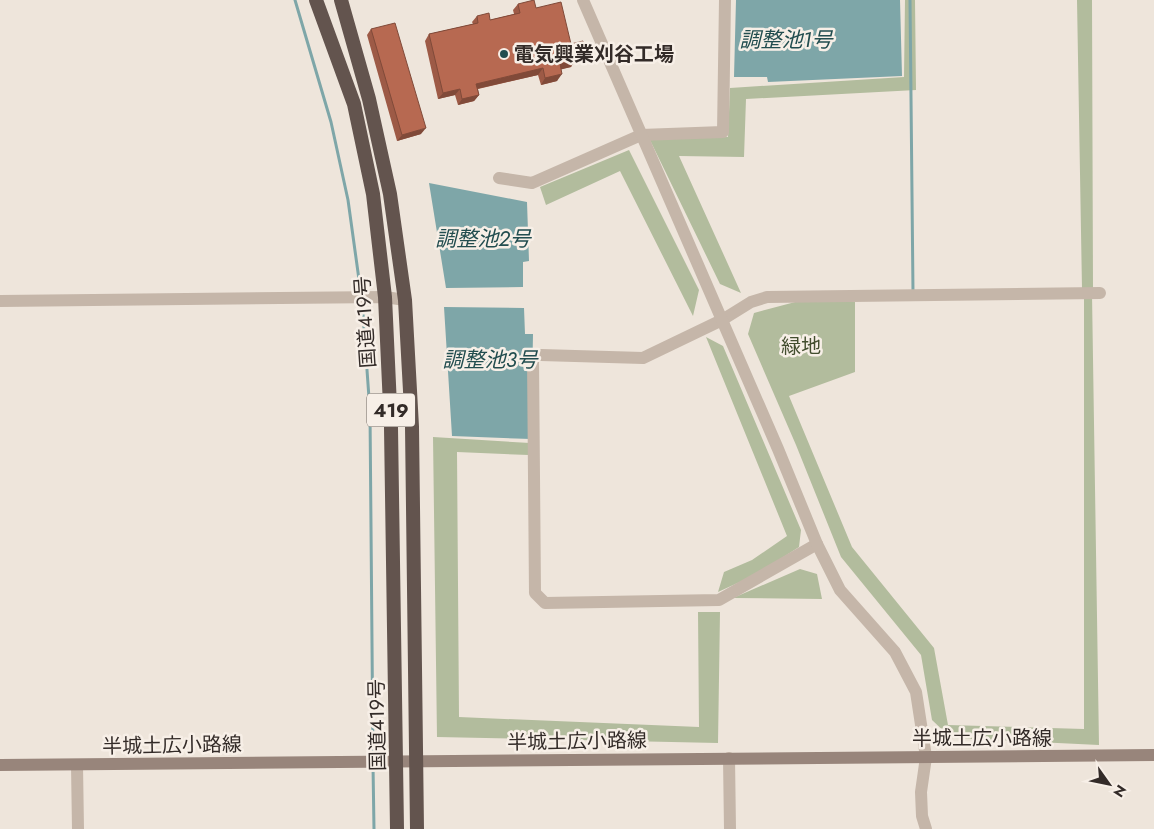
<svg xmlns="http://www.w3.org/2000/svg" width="1154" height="829" font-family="Jost,'Noto Sans JP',sans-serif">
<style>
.green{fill:#b2bc9d}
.water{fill:#7ea6a8}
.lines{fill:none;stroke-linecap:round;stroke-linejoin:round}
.stream{stroke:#7ea6a8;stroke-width:3}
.minor{stroke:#c5b6a9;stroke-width:12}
.tertiary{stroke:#c5b6a9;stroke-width:12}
.secondary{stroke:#98857b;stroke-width:12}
.trunk{stroke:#63544e;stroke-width:14}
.wall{fill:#9d5a46}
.shaded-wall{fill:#804a39}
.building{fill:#b76951;stroke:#804a39}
.poi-dot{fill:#224d4f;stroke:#f7efe7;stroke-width:2}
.labels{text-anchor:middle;stroke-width:5;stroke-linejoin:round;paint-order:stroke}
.shield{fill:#f7efe7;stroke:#6e6661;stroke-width:1}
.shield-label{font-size:19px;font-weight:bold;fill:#332b28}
.poi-label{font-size:20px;font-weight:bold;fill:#332b28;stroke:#f7efe7;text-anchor:start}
.street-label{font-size:20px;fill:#332b28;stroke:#f7efe7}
.park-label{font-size:20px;fill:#434e2f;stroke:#f7efe7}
.water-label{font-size:21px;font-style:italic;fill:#224d4f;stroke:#f7efe7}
</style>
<rect width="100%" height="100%" fill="#eee5db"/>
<path class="green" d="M905,0H915L916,90L746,99L744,157L679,156L741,293L720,284L649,138L728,137L730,88L904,77Z
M1077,0H1092L1093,288L1082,289Z
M629,150L699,290L693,316L620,171L546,205L540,187Z
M1084,294H1092L1099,745L951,738L932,720L921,655L841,557L796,445L748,334L754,313L799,301L855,302V372L789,396L852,547L934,648L948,725L1084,729Z
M706,337L723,346L801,530L799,547L757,574L718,592L724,572L752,560L787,536Z
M433,437L530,443L529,455L457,452L459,717L699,727L698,612H720L718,743L437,737Z
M800,569L817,574L822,599L733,598Z"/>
<path class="water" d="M736,0H900L902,76L768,82L767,77H734Z
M429,183L527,202L529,261L523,262V287L446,288Z
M444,307L524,308L525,334H533L531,439L452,436Z"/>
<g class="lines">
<path class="stream" d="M295,0L331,122L348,200L361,294
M910,0L913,292
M362,300L370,412L373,758
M373,765L374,829"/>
<path class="minor" d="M499,178L532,183L641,135L723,132L725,0
M0,301L385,297L405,300
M817,544L719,600L545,603L535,593L533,359L537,355H541L643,358L722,320L751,302L767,297L1100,293
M729,758L730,829
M77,765L78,829"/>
<path class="tertiary" d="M583,0L778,449L817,544L840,590L895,652L916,692L926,757L921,792L922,816L926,829"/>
<path class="secondary" d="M0,765L1154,755"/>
<path class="trunk" d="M316,0L354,104L373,194L385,297L391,428L397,829
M341,0L369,99L390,194L405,300L412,427L417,829"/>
</g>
<path class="wall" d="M518,4L536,8L571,44L581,58L575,59L571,67L561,69L557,81L541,85L538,75L478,89L479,95L474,101L458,105L455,95L438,99L425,41L429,34L473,24L472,22L477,16L490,20L514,14L513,10Z
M371,29L421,134L397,141L367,35Z"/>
<path class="shaded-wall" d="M585,52L581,58L569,61L574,54Z
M575,60L571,67L555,71L560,64Z
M543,68L538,75L472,90L476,84Z
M562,74L557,81L541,85L545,78Z
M460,89L455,95L438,99L443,93Z
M479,95L474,101L458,105L462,99Z
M426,128L421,134L397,141L402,135Z"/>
<path class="building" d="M534,0L536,8L561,2L571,44L583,41L585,52L574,54L575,60L560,64L562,74L545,78L543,68L476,84L479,95L462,99L460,89L443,93L429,34L478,23L477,16L489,13L490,20L520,13L518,4Z
M395,23L426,128L402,135L371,29Z"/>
<circle class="poi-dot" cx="504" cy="54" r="5"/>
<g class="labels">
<rect class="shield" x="367" y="393.5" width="48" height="33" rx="4"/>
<g class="shield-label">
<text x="391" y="417">419</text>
</g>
<g class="poi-label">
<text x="514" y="61">電気興業刈谷工場</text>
</g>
<g class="street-label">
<text transform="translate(365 322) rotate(-94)" y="7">国道419号</text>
<text transform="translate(377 725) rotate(-91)" y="7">国道419号</text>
<text x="982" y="745">半城土広小路線</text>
<text transform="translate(577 741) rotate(-1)" y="7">半城土広小路線</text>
<text transform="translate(172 745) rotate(-1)" y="7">半城土広小路線</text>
</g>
<g class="park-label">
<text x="801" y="353">緑地</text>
</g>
<g class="water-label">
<text x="786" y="47">調整池1号</text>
<text x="483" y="246">調整池2号</text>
<text x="490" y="367">調整池3号</text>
</g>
</g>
<g transform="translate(1109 784) rotate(123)" stroke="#f7efe7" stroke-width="4" paint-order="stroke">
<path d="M0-4L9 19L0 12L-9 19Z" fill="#332b28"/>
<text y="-8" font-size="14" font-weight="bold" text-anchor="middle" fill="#332b28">N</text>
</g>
</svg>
